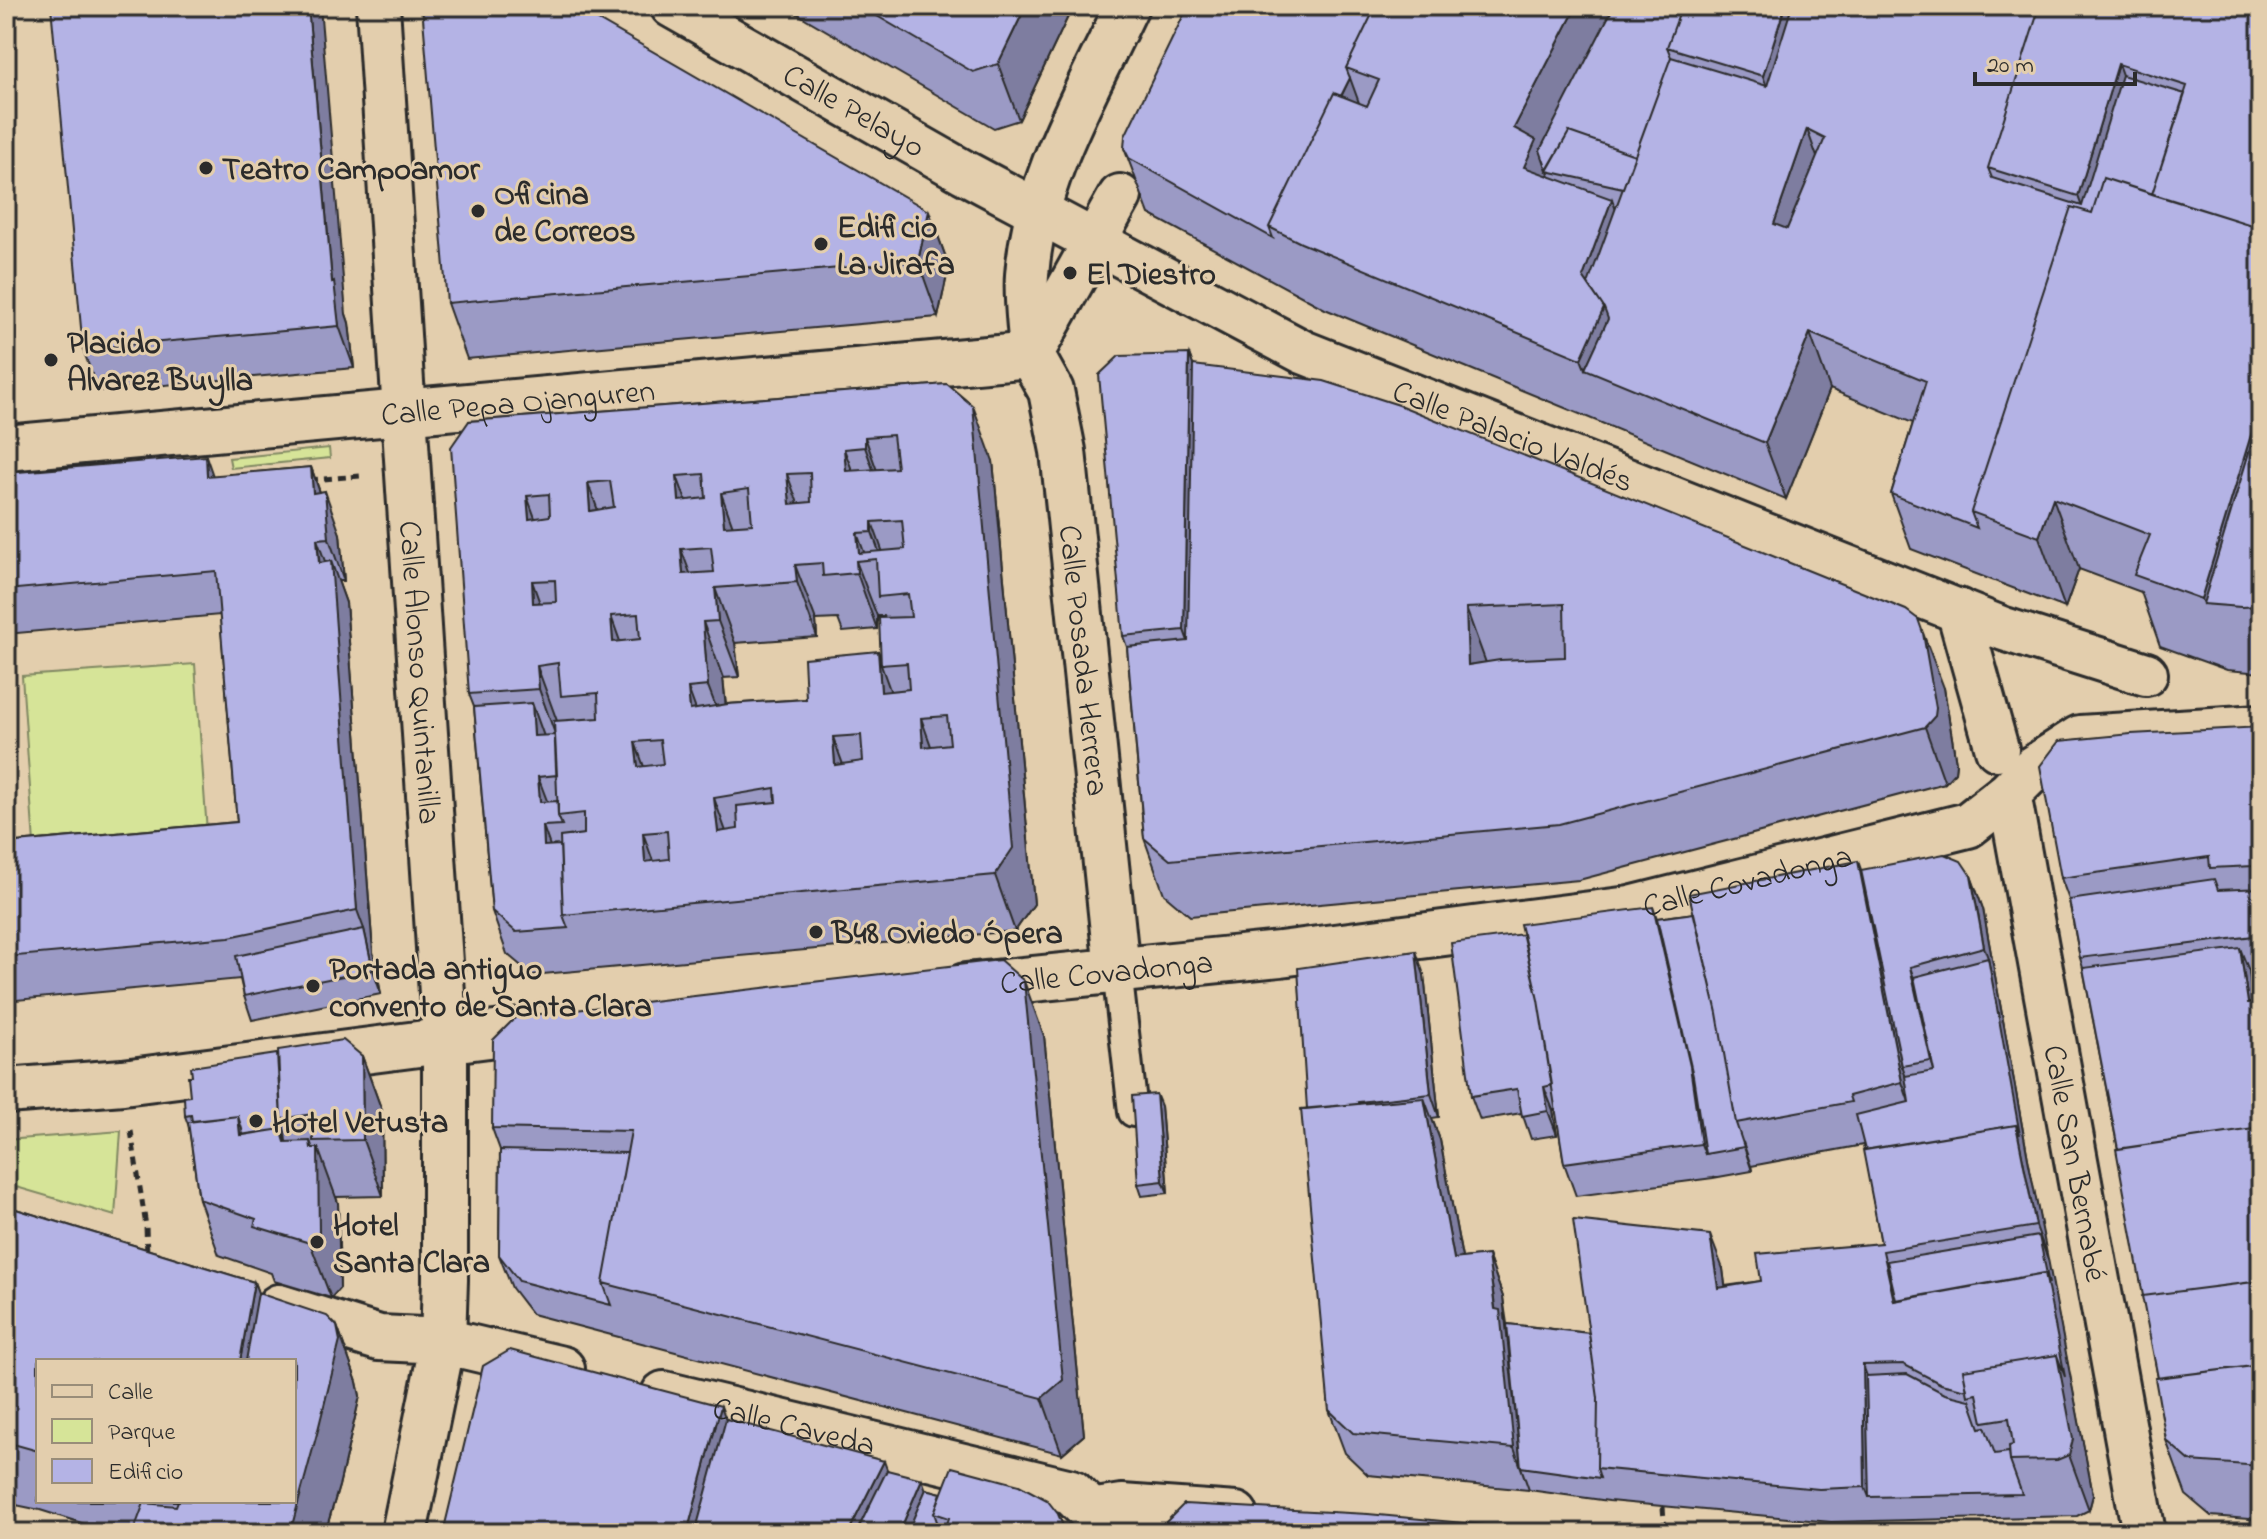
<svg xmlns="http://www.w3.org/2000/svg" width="2267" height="1539" font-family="'Indie Flower',sans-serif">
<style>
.green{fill:#d6e498;stroke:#808862;stroke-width:2}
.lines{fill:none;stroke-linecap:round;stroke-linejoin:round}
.service-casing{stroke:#2b2b2b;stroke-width:34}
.pedestrian-casing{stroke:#2b2b2b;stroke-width:48}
.minor-casing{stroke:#2b2b2b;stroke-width:50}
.tertiary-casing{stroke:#2b2b2b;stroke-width:50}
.path{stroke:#2b2b2b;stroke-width:5;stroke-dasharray:8 6;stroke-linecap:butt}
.service{stroke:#e3cead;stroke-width:28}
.pedestrian{stroke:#e3cead;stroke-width:42}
.minor{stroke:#e3cead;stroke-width:44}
.tertiary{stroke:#e3cead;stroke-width:44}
.wall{fill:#9b9ac5;stroke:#2b2b2b;stroke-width:2;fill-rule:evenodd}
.shaded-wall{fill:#7e7da0;stroke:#2b2b2b;stroke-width:2}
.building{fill:#b4b3e5;stroke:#2b2b2b;stroke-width:2;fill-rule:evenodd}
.poi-dot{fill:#2b2b2b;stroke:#e3cead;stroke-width:3}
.labels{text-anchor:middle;stroke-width:6;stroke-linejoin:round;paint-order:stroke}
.street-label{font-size:32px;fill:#2b2b2b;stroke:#e3cead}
.poi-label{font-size:32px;font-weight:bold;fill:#2b2b2b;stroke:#e3cead;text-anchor:start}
</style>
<rect width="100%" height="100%" fill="#e3cead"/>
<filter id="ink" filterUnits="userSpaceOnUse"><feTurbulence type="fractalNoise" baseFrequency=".0125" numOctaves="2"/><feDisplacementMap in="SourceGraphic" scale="16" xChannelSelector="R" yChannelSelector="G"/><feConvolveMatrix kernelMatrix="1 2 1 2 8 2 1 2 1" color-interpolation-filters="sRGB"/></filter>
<g filter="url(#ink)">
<path class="green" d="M329,448L330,458L231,468L229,458Z
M195,664L207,832L34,844L22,676Z
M121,1131L115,1216L6,1184V1140Z"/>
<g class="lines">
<g class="service-casing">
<path id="service" d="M1117,970L1133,1112"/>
</g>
<g class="pedestrian-casing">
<g id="pedestrian">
<path d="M378,6L404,413"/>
<path id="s1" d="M672,6L964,172L1303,352L2004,629L2146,674"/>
<path d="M1031,355C1030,329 1025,301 1027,275C1034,179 1087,92 1127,6"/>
<path d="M1031,355L1120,196"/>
<path d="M1958,610L1997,749"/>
<path id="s2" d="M2009,793L2144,1533"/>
<path d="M1090,1511L1122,1506L1236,1514"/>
</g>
</g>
<g class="minor-casing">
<g id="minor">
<path id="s3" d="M404,413L445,1039V1280L443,1341L404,1533"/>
<path id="s4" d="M6,448L1031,355L1051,391L1063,451L1117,970"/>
<path d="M279,1307L379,1338L443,1341L562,1369"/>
<path id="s5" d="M664,1394L1071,1492L1113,1533"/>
</g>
</g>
<g class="tertiary-casing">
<g id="tertiary">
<path id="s6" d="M965,986L1280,954L1630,909L1968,825L2009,793L2035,767L2080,738L2261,727"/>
<path d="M6,1091L123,1082L558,1026"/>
</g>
</g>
<path class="path" d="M310,480L360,476
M131,1131L146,1226L147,1256
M1663,1507L1665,1533"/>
<use href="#service" class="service"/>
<use href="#pedestrian" class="pedestrian"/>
<use href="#minor" class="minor"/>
<use href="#tertiary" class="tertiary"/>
</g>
<path class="wall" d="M784,6H1073L1019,120L994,128Z
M1188,6H2261V673L2227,670L2160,646L2141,592L2079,569L2065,608L1911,549L1891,494L1913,423L1830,389L1786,499L1325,309L1149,214L1124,148Z
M929,211L949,266L938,317L467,359L447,303Z
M346,314L349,323L354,368L98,391L83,349Z
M1189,354L1193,365L1944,688L1956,763L1955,772L1945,783L1579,880L1190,916L1164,894L1144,838L1127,647L1123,636Z
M947,384L993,461L1034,904L1015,931L532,975L507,954L492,911L474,707L469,694V421ZM877,616H884L885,618L881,660L878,651L806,699L726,704L723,678L739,677L735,643L817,637L816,620L838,619L843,632L877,629Z
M311,467L320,492L340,534L344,581H338L346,603L373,952L381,994L252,1020L244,996L240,979L6,1001V843L237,822L220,615L6,634V473L213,476Z
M2261,727V970L2249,972L2253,1004L2261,1025V1520L2211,1516L2186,1495L2166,1440L2158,1378L2118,1149L2083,968L2080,958L2069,900L2061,878Z
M1861,870L1971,876L1983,909L2028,1159L2093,1495L2089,1510L2077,1516L1831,1522L1609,1501L1529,1490L1368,1475L1345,1453L1329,1410L1307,1108L1424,975L1439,1117L1432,1118L1440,1140L1462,1258L1488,1255L1503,1297L1507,1324L1589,1333L1723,1269L1725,1286L1761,1281L1881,1243L1863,1145L1751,1166L1752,1171L1713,1178L1576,1196L1564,1163L1556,1110H1553L1557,1135L1531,1139L1522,1113L1480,1120L1471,1096L1657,918L1694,913Z
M1044,1036L1084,1435L1062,1454L532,1314L512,1288L499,1255L500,1150L492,1128Z
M362,1056L382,1111L383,1196L336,1197L338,1203L340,1288L331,1298L274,1281L271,1273L219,1255L199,1199L189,1127L185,1116L190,1096Z
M1161,1106L1168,1193L1142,1196L1138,1184Z
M6,1206L254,1282L258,1293L337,1326L357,1382L360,1396L339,1486L325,1533H111L104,1530L40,1510L6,1503ZM38,1361H294V1501H38Z
M726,1419L887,1470L926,1489L941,1493L1058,1514L1066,1533H443Z"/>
<path class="shaded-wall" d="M308,6H320L346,314L349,323L354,368L339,326L332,282Z
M1026,6H1073L1019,120L998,64Z
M1577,6H1635L1548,171L1560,206L1524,167L1514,128Z
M1785,6H1829L1787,142L1763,76Z
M2118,64L2142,130L2089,226L2078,196Z
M1350,78L1370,133L1277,231Z
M1807,129L1827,185L1794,280L1774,224Z
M1612,199L1636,265L1585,369L1581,359L1583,277Z
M929,211L949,266L938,317L918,261Z
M1810,333L1830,389L1786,499L1765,443Z
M1189,354L1213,420L1208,696L1184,630Z
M2261,402V559L2203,604L2201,599Z
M973,406L993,461L1034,904L1015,931L995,875Z
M865,437L885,493V502L865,447Z
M844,449L865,504L846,471Z
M206,456L221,499L207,476Z
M311,467L326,510L325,491L340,534L344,581L313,493Z
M787,474L808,530L790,504Z
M677,476L697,531L679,501Z
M588,483L608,538L590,511Z
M721,493L741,549L724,526Z
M527,496L547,551L529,519Z
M2053,498L2079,569L2065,608L2039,537Z
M872,522L892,578V588L872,532Z
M857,533L867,560L859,553Z
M317,539L332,581L331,561L346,603L373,952L381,994L373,970L364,929L357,910Z
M681,549L702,605L683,574Z
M856,561L877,616V629L857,573Z
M795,565L816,620L817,637L797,582Z
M532,581L552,637L533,603Z
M715,588L735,643L739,677L718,621Z
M1466,608L1486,663L1468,665Z
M611,616L631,672L613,642Z
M703,622L723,678L729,741L708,686Z
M1923,633L1944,688L1956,763L1955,772L1945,783L1925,727Z
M878,651L883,665H881L898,712L881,692Z
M537,666L557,721L559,745L539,689Z
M688,688L708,743L690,710Z
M532,703L547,745L534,736Z
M921,718L941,774L923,747Z
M833,737L853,792L835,765Z
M635,742L655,797L638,767Z
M538,777L554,819L540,802Z
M714,798L734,854L718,832Z
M543,826L558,869L544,846Z
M643,833L663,889L645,862Z
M2254,848L2261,868V885L2254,866Z
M1858,861L1873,904L1902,1066L1910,1089L1917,1125L1902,1082Z
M1971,876L1983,909L2028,1159L2048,1259L2036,1226L2016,1125L1988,958L1984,947Z
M1653,907L1665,941L1710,1153L1705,1154L1701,1144Z
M2240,948L2249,971L2253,1004L2261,1025V1054L2248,1003Z
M1416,951L1424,975L1439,1117L1431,1094Z
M1910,967L1922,1001L1943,1094L1931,1061Z
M1024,981L1044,1036L1084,1435L1062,1454L1042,1398Z
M362,1056L382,1111L383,1196L363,1140Z
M1544,1087L1553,1110L1557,1135L1548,1111Z
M1156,1094L1161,1106L1168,1193L1163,1181Z
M1424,1098L1440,1140L1470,1301L1454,1259Z
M238,1116L249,1148L240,1135Z
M310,1141L318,1162V1148L338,1203L340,1288L331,1298L310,1243Z
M1743,1142L1751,1166L1752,1171L1744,1147Z
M1710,1235L1723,1269L1730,1321L1718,1288Z
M2039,1236L2048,1259L2093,1495L2089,1510L2069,1455Z
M1488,1255L1503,1297L1521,1467L1529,1490L1514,1448Z
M254,1282L278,1348L276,1361H240Z
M337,1326L357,1382L360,1396L339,1486L325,1533H290Z
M1863,1365L1875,1399L1869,1497L1865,1487Z
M721,1406L741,1461L722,1533H687Z
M884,1461L899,1503L885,1533H848Z
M922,1479L934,1513L926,1533H899Z"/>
<path class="building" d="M51,6H308L332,282L334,281L339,326L83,349Z
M422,6H574L929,211L918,261L447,303Z
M860,6H1026L998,64L973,72Z
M1188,6H1376L1346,68L1350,78L1341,96L1334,93L1269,227L1273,238L1129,158L1124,148L1125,136Z
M1376,6H1577L1514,128L1536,140L1524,167L1612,199L1583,277L1604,308L1581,359L1301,243L1269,227L1334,93L1367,106L1379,80L1346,68Z
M1614,6H1682L1667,47L1671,57L1635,155L1569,132L1547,170L1540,150Z
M1682,6H1785L1763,76L1667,47Z
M1792,6H2040L1988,168L1992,178L2082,206L2122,75L2185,94L2152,194L2103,178L2092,213L2071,207L1971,512L1977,528L1891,494L1926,381L1810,333L1765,443L1585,369L1608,319L1604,308L1588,284L1671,57L1767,86ZM1807,129L1825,138L1787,229L1774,224Z
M2040,6H2261V228L2152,194L2187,86L2118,64L2078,196L1988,168Z
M1569,132L1635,155L1623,188L1547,171Z
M2103,178L2261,228V402L2201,599L2134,575L2150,535L2098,515L2053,498L2039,537L1971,512L2071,207L2092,213Z
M1189,354L1184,630L1123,636L1099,375L1119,356Z
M1193,365L1324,381L1399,405L1906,610L1918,619L1923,633L1936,708L1935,716L1925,727L1559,824L1170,860L1144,838L1127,647L1188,641ZM1564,604L1565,657L1500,660L1468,665L1466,608Z
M947,384L973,406L1013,848L995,875L563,915L560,837L584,834V813L558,816L554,721L599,718L598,693L561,696L558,663L537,666L539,689L469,694L451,447L469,421ZM893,435L897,468L846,471L844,449L865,447V437ZM810,473L811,502L790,504L787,474ZM704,474L706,498L679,501L677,476ZM610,481L614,507L590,511L588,483ZM749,489L752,524L724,526L721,493ZM549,494L550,516L529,519L527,496ZM902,520L905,549L859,553L857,533L872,532V522ZM711,547L714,572L683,574L681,549ZM876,559L878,597L908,594L911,617L879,618L881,665L907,663L909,689L881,692L878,651L804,658L806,699L728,704L690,710L688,688L708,686L703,622L718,621L715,588L797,582L795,565L822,563L823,576L857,573L856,561ZM555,580L556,602L533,603L532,581ZM638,614L640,639L613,642L611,616ZM947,716L950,744L923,747L921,718ZM861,735L863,761L835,765L833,737ZM660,740L663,764L638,767L635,742ZM775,788L776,802L737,806L738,829L718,832L714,798ZM667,831L669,859L645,862L643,833Z
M2261,413V606L2241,607L2203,604Z
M206,456L207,476L311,467L313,493L325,491L329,538L317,539L319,563L331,561L357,910L229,937L6,957V843L237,822L216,571L6,590V473Z
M532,703L534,736L555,735L557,775L538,777L540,802L558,801V816L562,825L543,826L544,846L560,845L563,915L568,928L516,932L492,911L474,707Z
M2261,727V847L2254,848V866L2210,868L2209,857L2061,878L2040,766L2059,741L2131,734Z
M1944,854L1961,861L1971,876L1984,947L1910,967L1931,1061L1902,1066L1861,870Z
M1858,861L1902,1082L1849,1096L1851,1102L1736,1123L1717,1013L1689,894Z
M2214,879L2218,890L2261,888V935L2080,958L2069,900Z
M1653,907L1690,1066L1701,1144L1564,1163L1538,1000L1520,924Z
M1694,913L1717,1013L1736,1123L1744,1147L1705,1154L1693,1076L1657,918Z
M364,929L373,970L244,996L236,956Z
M1523,934L1538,1000L1552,1085L1544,1087L1548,1111L1522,1116L1517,1089L1471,1096L1451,943Z
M2240,948L2248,1003H2253L2261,1054V1128L2118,1149L2083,968Z
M1416,951L1431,1094L1358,1102L1359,1104L1307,1109L1298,968Z
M1988,958L2020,1135L2016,1125L1865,1150L1856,1115L1909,1102L1905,1076L1934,1071L1914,977Z
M1000,960L1024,981L1063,1380L1042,1398L603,1283L631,1131L492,1128L493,1040L516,1017Z
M343,1040L362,1056L363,1140L313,1141V1114L281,1119L278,1050Z
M277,1054L281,1119L285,1132L286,1142L281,1129L243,1135L242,1129L238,1116L192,1121L191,1115L185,1116L184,1097L190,1096L188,1076H192L191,1067Z
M1156,1094L1163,1181L1138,1184L1132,1096Z
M1424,1098L1454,1259L1488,1255L1495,1309L1500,1310L1514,1448L1353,1433L1329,1410L1301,1109Z
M238,1116L240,1135L281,1129L285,1142L310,1141L311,1148H318L319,1233L310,1243L254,1226L256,1219L199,1199L188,1122Z
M2016,1125L2036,1226L1883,1251L1894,1301L2045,1273L2065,1377L2057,1355L1963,1370L1967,1390L1941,1384L1903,1364L1863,1365L1865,1487L1819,1489L1597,1468L1598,1398L1573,1220L1710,1235L1718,1288L1761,1281L1757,1254L1881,1243L1863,1150Z
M2261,1128V1281L2143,1296L2116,1149Z
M500,1150L627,1153L603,1283L611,1305L519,1281L499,1255Z
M6,1206L254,1282L240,1361H38V1451L6,1442Z
M2039,1236L2049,1284L2045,1273L1896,1300L1887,1261Z
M2261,1281V1365L2158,1378L2142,1296Z
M258,1293L327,1316L337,1326L340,1341L318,1430L290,1533H133L144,1503L176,1506L178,1501H294V1361H246Z
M1507,1324L1589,1333L1598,1398L1597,1468L1600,1478L1521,1467Z
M510,1350L721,1406L687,1533H443L483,1366Z
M2057,1355L2073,1439L2069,1455L2057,1460L2010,1461L2009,1446L2013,1445L2009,1418L1983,1422L1977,1394L1968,1396L1963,1370Z
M2261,1365V1466L2190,1461L2166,1440L2155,1378Z
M1907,1374L1945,1394L1970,1400L1980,1428L1985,1427L1995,1454L2009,1452L2010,1461L2022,1494L1869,1497L1866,1376Z
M726,1419L884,1461L848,1533H695Z
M952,1467L1019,1485L1047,1500L1058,1514L1066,1533H944L949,1518L934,1513Z
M887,1470L922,1479L899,1533H856Z
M926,1489L941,1493L934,1513L941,1533H907Z
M1184,1504L1368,1514L1571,1533H1161V1527Z"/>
</g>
<g class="poi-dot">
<circle cx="206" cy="168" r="8"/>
<circle cx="478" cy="211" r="8"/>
<circle cx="821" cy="244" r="8"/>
<circle cx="1070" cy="273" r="8"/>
<circle cx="51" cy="360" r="8"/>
<circle cx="816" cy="932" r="8"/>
<circle cx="313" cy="986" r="8"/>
<circle cx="256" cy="1121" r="8"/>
<circle cx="317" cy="1242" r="8"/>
</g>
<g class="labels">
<g class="street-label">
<text dy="11" stroke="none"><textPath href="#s1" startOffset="210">Calle Pelayo</textPath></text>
<text dy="11" stroke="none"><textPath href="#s4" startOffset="514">Calle Pepa Ojanguren</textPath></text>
<text dy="11" stroke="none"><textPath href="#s1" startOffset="946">Calle Palacio Valdés</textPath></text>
<text dy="11" stroke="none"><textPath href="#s4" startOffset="1342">Calle Posada Herrera</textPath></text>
<text dy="11" stroke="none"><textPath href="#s3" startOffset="260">Calle Alonso Quintanilla</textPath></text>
<text dy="11" stroke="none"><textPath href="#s6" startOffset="790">Calle Covadonga</textPath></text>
<text dy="11" stroke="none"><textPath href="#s6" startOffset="142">Calle Covadonga</textPath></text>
<text dy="11" stroke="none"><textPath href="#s2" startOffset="376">Calle San Bernabé</textPath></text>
<text dy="11" stroke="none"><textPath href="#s5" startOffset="134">Calle Caveda</textPath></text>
</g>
<g class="poi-label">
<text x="222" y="179">Teatro Campoamor</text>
<text x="494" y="204">Oficina<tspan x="494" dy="37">de Correos</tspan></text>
<text x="837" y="237">Edificio<tspan x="837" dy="37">La Jirafa</tspan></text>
<text x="1086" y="284">El Diestro</text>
<text x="67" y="353">Placido<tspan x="67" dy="37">Alvarez Buylla</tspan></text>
<text x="832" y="943">B48 Oviedo Ópera</text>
<text x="329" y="979">Portada antiguo<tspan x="329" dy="37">convento de Santa Clara</tspan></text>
<text x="272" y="1132">Hotel Vetusta</text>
<text x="333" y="1235">Hotel<tspan x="333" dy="37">Santa Clara</tspan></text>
</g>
</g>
<rect width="2267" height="1539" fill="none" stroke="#e3cead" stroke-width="32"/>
<rect x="16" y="16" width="2235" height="1507" fill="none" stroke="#2b2b2b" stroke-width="3" filter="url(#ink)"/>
<rect x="36" y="1359" width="260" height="144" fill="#e3cead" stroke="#998d79" stroke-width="2"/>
<rect x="52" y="1385" width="40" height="12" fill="#e3cead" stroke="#998d79" stroke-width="2"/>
<text x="108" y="1399" font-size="24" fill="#2b2b2b">Calle</text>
<rect x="52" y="1419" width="40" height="24" fill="#d6e498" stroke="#998d79" stroke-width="2"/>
<text x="108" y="1439" font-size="24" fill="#2b2b2b">Parque</text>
<rect x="52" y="1459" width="40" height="24" fill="#b4b3e5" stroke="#998d79" stroke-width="2"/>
<text x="108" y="1479" font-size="24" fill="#2b2b2b">Edificio</text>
<path d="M1975 72v12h160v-12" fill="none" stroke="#2b2b2b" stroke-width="4"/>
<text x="1987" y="72" font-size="24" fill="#2b2b2b" stroke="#e3cead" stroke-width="6" paint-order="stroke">20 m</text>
</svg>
